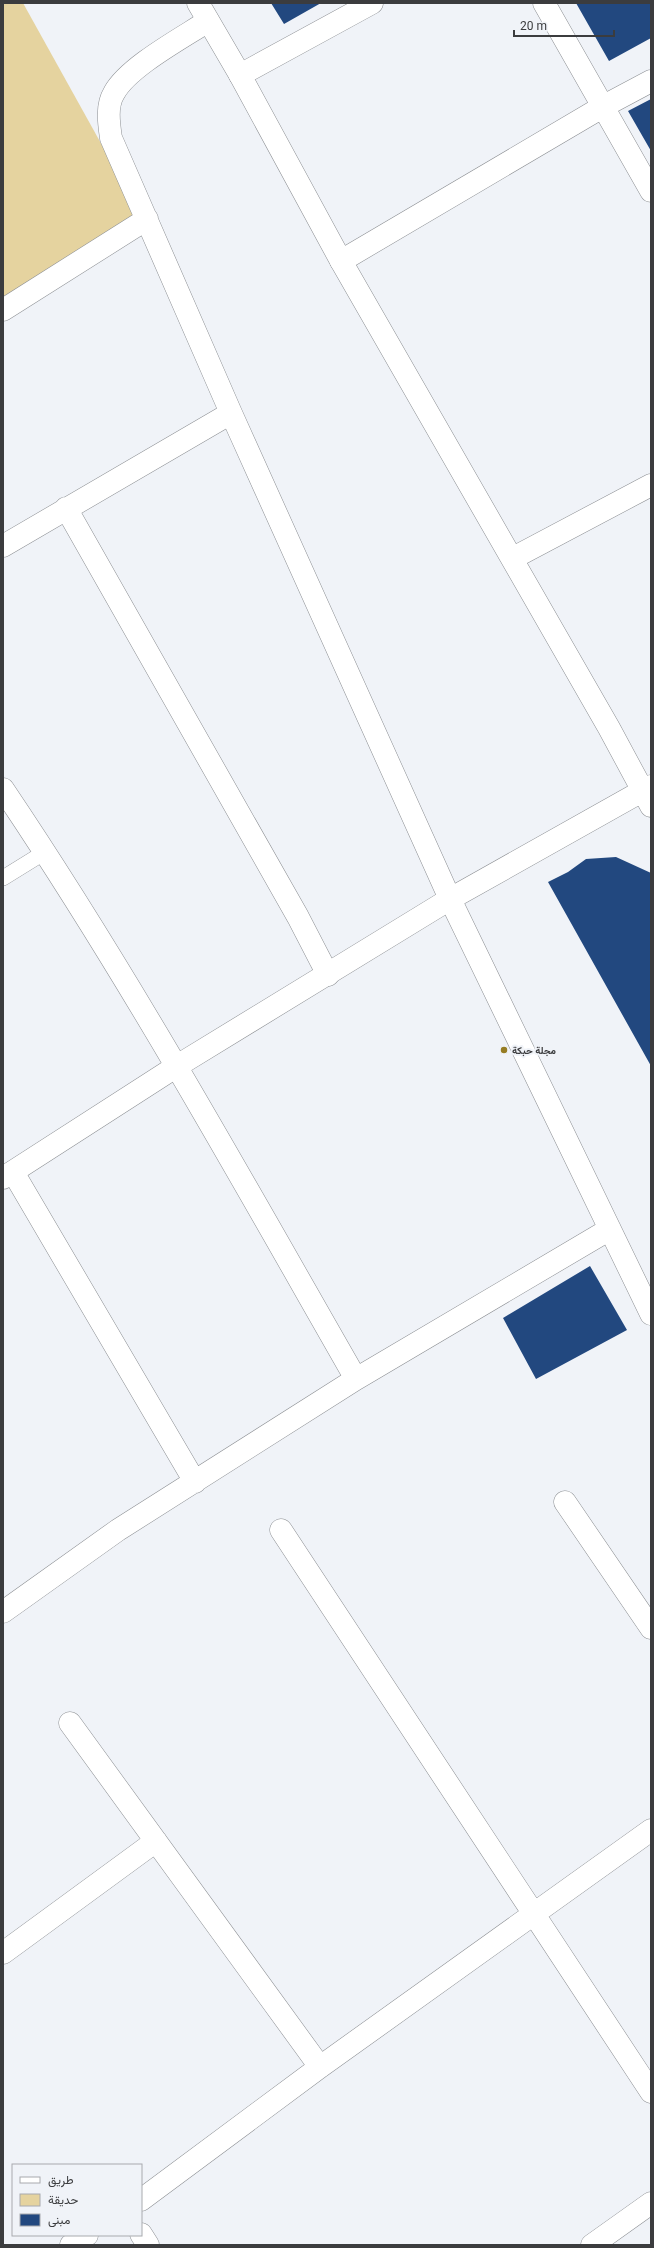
<svg xmlns="http://www.w3.org/2000/svg" width="654" height="2248" font-family="Roboto,Vazirmatn,sans-serif">
<style>
.green{fill:#e5d39f}
.building{fill:#22487f}
.lines{fill:none;stroke-linecap:round;stroke-linejoin:round}
.lane-casing{stroke:#8c8f93;stroke-width:16}
.street-casing{stroke:#8c8f93;stroke-width:23}
.secondary-casing{stroke:#8c8f93;stroke-width:23}
.lane{stroke:#fff;stroke-width:15}
.street{stroke:#fff;stroke-width:22}
.secondary{stroke:#fff;stroke-width:22}
.poi-dot{fill:#967c23;stroke:#f0f3f8;stroke-width:1.5}
.labels{text-anchor:middle;stroke-width:4;stroke-linejoin:round;paint-order:stroke}
.poi-label{font-size:10px;font-weight:bold;fill:#3b3c3e;stroke:#f0f3f8;text-anchor:start}
</style>
<rect width="100%" height="100%" fill="#f0f3f8"/>
<path class="green" d="M3,3H23L143,219L3,306Z"/>
<path class="building" d="M271,3H321L284,24Z
M576,3H651V38L609,61Z
M651,99V151L628,111Z
M616,857L651,873V1066L548,882L568,872L586,859Z
M590,1266L627,1330L536,1379L503,1318Z"/>
<g class="lines">
<g class="lane-casing">
<path id="lane" d="M3,878L45,852"/>
</g>
<g class="street-casing">
<path id="street" d="M544,3L651,191
M208,21C182,38 128,67 114,93C106,106 109,124 111,138L231,413L450,899L651,1314
M240,75L372,3
M341,261L604,106L651,81
M3,310L147,219
M66,508L298,917L328,975
M3,546L231,413
M513,558L651,485
M3,789C131,979 242,1180 356,1379
M13,1172L195,1482
M565,1502L651,1628
M281,1530L651,2092
M3,1612L118,1530L356,1379L610,1229
M70,1723L320,2067
M3,1953L156,1841
M141,2200L320,2067L651,1830
M141,2234L148,2245
M71,2245L87,2235
M592,2245L651,2203"/>
</g>
<g class="secondary-casing">
<path id="secondary" d="M198,3L240,75L341,261L609,728L651,806
M3,1178L177,1066L450,899L651,786"/>
</g>
<use href="#lane" class="lane"/>
<use href="#street" class="street"/>
<use href="#secondary" class="secondary"/>
</g>
<circle class="poi-dot" cx="504" cy="1050" r="4"/>
<g class="labels">
<g class="poi-label">
<text x="512" y="1054">مجلة حبكة</text>
</g>
</g>
<rect width="654" height="2248" fill="none" stroke="#3b3c3e" stroke-width="8"/>
<rect x="12" y="2164" width="130" height="72" fill="#f0f3f8" stroke="#a8aaae"/>
<rect x="20" y="2177" width="20" height="6" fill="#ffffff" stroke="#a8aaae"/>
<text x="48" y="2184" font-size="12" fill="#3b3c3e">طريق</text>
<rect x="20" y="2194" width="20" height="12" fill="#e5d39f" stroke="#a8aaae"/>
<text x="48" y="2204" font-size="12" fill="#3b3c3e">حديقة</text>
<rect x="20" y="2214" width="20" height="12" fill="#22487f" stroke="#a8aaae"/>
<text x="48" y="2224" font-size="12" fill="#3b3c3e">مبنى</text>
<path d="M514 30v6h100v-6" fill="none" stroke="#3b3c3e" stroke-width="2"/>
<text x="520" y="30" font-size="12" fill="#3b3c3e" stroke="#f0f3f8" stroke-width="3" paint-order="stroke">20 m</text>
</svg>
